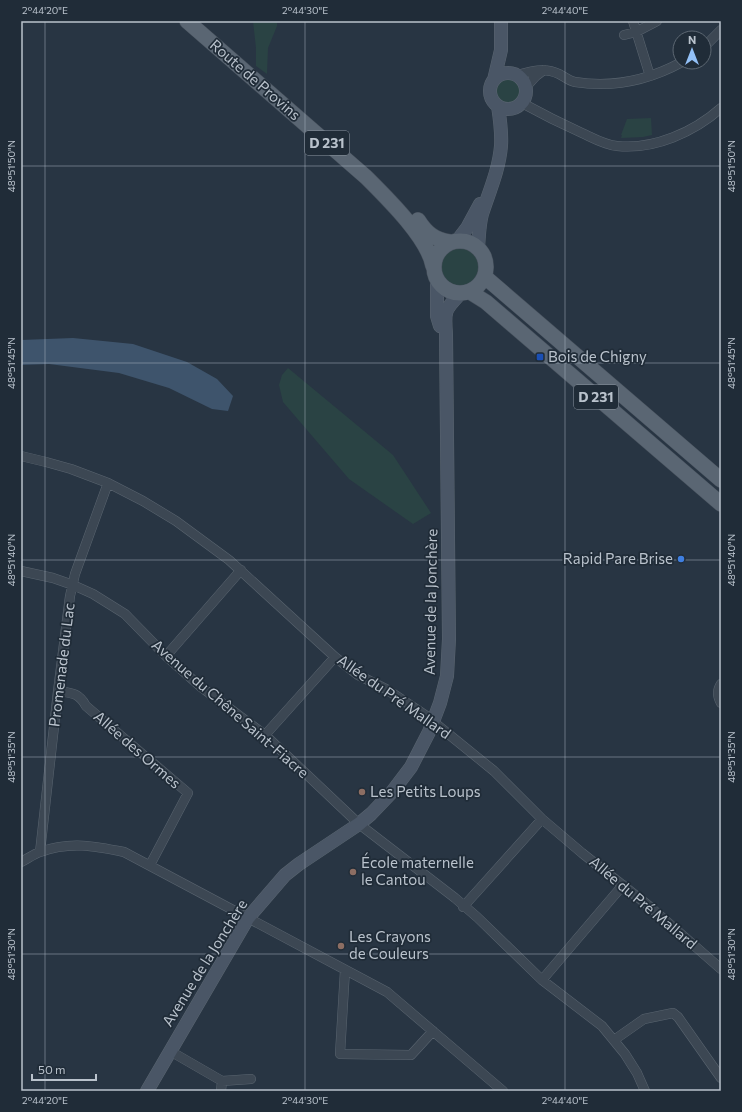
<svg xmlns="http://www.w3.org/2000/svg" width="742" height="1112" font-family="Commissioner,sans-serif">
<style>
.green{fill:#2a4344}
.water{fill:#3e546c}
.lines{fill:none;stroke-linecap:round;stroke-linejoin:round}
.minor-casing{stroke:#5a6570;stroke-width:10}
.secondary-casing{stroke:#5a6570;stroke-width:14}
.primary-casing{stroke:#46505c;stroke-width:16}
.minor{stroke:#3c4753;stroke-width:9}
.secondary{stroke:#4a5666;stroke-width:13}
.primary{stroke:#5a6673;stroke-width:15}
.ticks{fill:none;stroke:#b9c2cc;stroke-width:1;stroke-opacity:0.45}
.transit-dot{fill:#1a4fb4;stroke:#202c38;stroke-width:1.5}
.shop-dot{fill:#3f7fe0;stroke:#202c38;stroke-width:1.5}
.education-dot{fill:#8d6e63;stroke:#202c38;stroke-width:1.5}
.labels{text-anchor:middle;stroke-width:3.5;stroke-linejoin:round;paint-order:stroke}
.shield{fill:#202c38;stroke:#8b95a0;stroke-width:1}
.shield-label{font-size:14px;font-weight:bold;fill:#b9c2cc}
.street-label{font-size:15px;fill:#b9c2cc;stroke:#202c38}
.poi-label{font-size:15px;fill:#b9c2cc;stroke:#202c38;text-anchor:start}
.neatline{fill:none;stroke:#b9c2cc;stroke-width:1.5}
.ticks-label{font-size:10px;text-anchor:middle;fill:#b9c2cc}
</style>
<rect width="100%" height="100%" fill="#283543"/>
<path class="green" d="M253,21H277V26L268,48L267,74L256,66V48Z
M494 91a14 14 0 1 1 28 0a14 14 0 1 1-28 0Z
M651,118L652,135L643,137L621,138L622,135H621L627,119Z
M437 267a22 22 0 1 1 44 0a22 22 0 1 1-44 0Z
M288,368L393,455L431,513L413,524L349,479L283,402L279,385L282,375Z"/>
<path class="water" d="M73,338L133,344L187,362L217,379L233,396L228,411L212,409L169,388L119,373L49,364L21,365V340Z"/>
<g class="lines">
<g class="minor-casing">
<path id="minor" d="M633,21L650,76
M624,35L636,32L657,21
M704,47L721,30
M517,75C531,71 545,67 559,74C565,77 569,81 575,82C612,88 649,80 682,62
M526,87L536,76L544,70
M522,103C542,114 562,124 582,133C593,138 605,145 617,146C654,150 694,132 721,108
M21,456L46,462L71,469L108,483L143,501L176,521L229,560L335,657L358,675L386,689L425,715L494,771L542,819L582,853L649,906L721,969
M21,571L53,578L73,585L93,594L125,614L166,656L201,687L265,735L359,824L455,898L477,917L542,980L602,1026L625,1054L637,1073L645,1091
M166,656L241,570
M721,684C717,690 717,696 721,703
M58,691C72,693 79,693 86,706L188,793L150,865
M265,735L335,657
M40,852L58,691L70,596L75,574L108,483
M21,862C27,859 34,854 40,852C70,841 95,846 124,852L387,992L503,1091
M463,907L542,819
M345,970L340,1054L411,1055L433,1031
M542,980L623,885
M614,1040L644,1019L673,1013L678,1017L721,1078
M170,1051L222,1081L251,1079
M221,1091L222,1081"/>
</g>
<g class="secondary-casing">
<path id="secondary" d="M490 91a18 18 0 1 1 36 0a18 18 0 1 1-36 0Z
M494,80L501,50V21
M457,241L467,228L480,204
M478,248C479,236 479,225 482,214C489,192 499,170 501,146C502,132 500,119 498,106
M437,282V316L440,326
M147,1091L248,918L285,875L299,864L359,824L371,814L392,792L411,767L429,732L440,703L447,676L449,639L446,334C444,310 445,310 460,294"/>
</g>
<g class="primary-casing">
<path id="primary" d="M187,21L366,177C387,198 428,238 433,266
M418,220C426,233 435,240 450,242
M434 267a26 26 0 1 1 52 0a26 26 0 1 1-52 0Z
M485,277L721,480
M470,292L486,302L721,504"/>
</g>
<use href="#minor" class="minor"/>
<use href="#secondary" class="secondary"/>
<use href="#primary" class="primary"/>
</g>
<path class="ticks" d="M45,21V1091M305,21V1091M565,21V1091M21,166H721M21,363H721M21,560H721M21,757H721M21,954H721"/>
<rect class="transit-dot" x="536" y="353" width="8" height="8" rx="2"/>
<circle class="shop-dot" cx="681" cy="559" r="4"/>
<g class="education-dot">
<circle cx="362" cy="792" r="4"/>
<circle cx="353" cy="872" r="4"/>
<circle cx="341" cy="946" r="4"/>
</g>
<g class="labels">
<g class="shield">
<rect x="305" y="131" width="44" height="24" rx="3"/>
<rect x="574" y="385" width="44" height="24" rx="3"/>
</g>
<g class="shield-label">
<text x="327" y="148">D 231</text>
<text x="596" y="402">D 231</text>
</g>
<g class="street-label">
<text transform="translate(255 80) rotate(41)" y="5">Route de Provins</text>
<text transform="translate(431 602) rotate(-89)" y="5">Avenue de la Jonchère</text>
<text transform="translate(62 665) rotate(-83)" y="5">Promenade du Lac</text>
<text transform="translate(394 697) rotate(35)" y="5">Allée du Pré Mallard</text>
<text transform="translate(230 709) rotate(41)" y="5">Avenue du Chêne Saint-Fiacre</text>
<text transform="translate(137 750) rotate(41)" y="5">Allée des Ormes</text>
<text transform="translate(643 903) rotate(40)" y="5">Allée du Pré Mallard</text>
<text transform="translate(205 963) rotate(-58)" y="5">Avenue de la Jonchère</text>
</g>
<g class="poi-label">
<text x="548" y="362">Bois de Chigny</text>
<text x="673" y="564" text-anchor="end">Rapid Pare Brise</text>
<text x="370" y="797">Les Petits Loups</text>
<text x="361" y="868">École maternelle<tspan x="361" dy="17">le Cantou</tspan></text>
<text x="349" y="942">Les Crayons<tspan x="349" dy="17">de Couleurs</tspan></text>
</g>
</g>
<rect width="742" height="1112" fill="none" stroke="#202c38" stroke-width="44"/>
<g transform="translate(692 50)"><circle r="19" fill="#202c38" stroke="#5d6873"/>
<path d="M0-3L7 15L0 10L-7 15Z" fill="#93c1f7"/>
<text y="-6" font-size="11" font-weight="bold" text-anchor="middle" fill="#b9c2cc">N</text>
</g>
<path d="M32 1074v6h64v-6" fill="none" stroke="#b9c2cc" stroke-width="2"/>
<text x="38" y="1074" font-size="12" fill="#b9c2cc" stroke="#202c38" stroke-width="3" paint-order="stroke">50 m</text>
<rect x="22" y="22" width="698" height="1068" class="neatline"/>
<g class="ticks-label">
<text x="45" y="14">2°44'20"E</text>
<text x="305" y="14">2°44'30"E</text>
<text x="565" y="14">2°44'40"E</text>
<text transform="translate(11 166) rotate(-90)" y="4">48°51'50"N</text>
<text transform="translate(731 166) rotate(-90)" y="4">48°51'50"N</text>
<text transform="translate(11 363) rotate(-90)" y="4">48°51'45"N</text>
<text transform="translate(731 363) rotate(-90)" y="4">48°51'45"N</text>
<text transform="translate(11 560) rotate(-90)" y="4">48°51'40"N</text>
<text transform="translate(731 560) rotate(-90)" y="4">48°51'40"N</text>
<text transform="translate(11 757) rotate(-90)" y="4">48°51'35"N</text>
<text transform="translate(731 757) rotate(-90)" y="4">48°51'35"N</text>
<text transform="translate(11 954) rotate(-90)" y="4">48°51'30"N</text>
<text transform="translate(731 954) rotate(-90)" y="4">48°51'30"N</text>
<text x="45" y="1104">2°44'20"E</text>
<text x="305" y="1104">2°44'30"E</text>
<text x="565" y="1104">2°44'40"E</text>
</g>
</svg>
